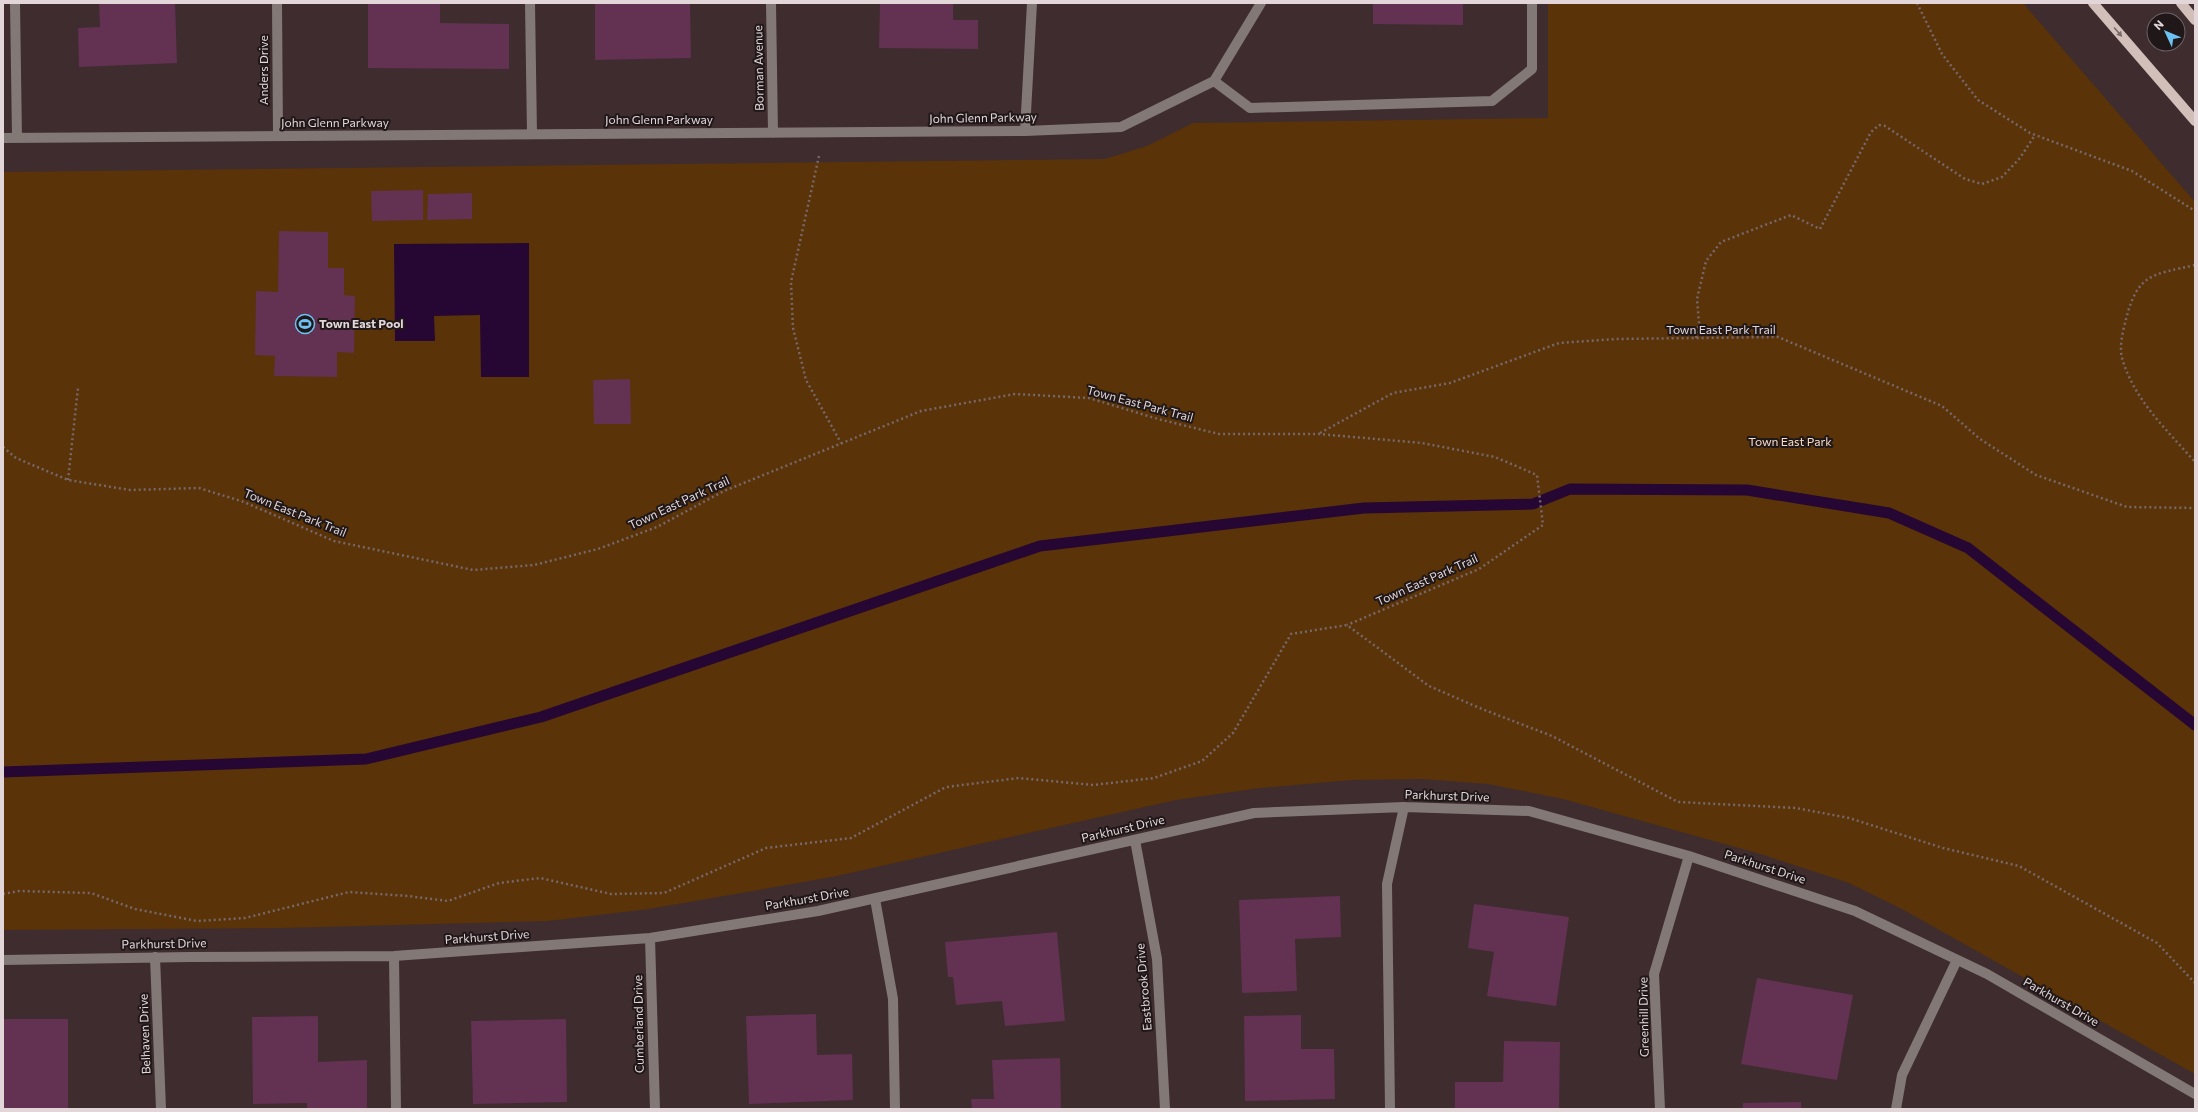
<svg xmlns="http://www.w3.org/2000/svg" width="2198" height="1112" font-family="Commissioner,sans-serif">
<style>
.green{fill:#5a3308}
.water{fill:#260632}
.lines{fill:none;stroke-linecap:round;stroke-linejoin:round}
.stream{stroke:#260632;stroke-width:11}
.building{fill:#633151}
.path{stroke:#77686a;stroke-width:2.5;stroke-dasharray:2 3;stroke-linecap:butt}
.minor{stroke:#827876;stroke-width:10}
.major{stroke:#d2bfba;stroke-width:10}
.oneway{fill:#786b69}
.labels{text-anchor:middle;stroke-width:4;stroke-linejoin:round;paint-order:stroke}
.street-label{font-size:12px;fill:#e2d6d8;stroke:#1f1718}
.poi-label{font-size:12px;font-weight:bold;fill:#e2d6d8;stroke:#1f1718;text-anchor:start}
.park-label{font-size:12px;fill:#faddc5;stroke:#1f1718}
</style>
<rect width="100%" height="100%" fill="#3e2c2f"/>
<path class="green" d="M1548,3H2023L2195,202V1074L1902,909L1849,883L1757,853L1563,799L1488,784L1422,779L1352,780L1260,788L1176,800L832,877L649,909L548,921L283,928L3,930V172L1105,159L1147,146L1193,123L1548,118Z"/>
<path class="water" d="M529,243V377H481L480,315L434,316L435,341H395L394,244Z"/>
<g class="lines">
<path class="stream" d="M3,772L366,759L541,717L1040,546L1364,508L1533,504L1570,489L1747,490L1889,513L1968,548L2195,725"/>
</g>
<path class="building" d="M99,3H175L177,63L79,67L78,28L100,27Z
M368,3H440V23L509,24V69L368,68Z
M595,3H690L691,58L595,60Z
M880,3H953V20H978V49L879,48Z
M1373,3H1463V25L1373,24Z
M423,190V220L372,221L371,191Z
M472,193V219L427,220L428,194Z
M279,231L328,232V268H344V295L355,296L354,353L337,352V377L274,376L275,356L255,355L256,291L278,292Z
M630,379L631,424H594L593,380Z
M1340,896L1341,937L1295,939L1297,991L1242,993L1239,900Z
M1474,904L1569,917L1556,1006L1487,996L1494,952L1468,948Z
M1057,932L1065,1021L1005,1026L1002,1001L956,1005L953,977H948L945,942Z
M1757,978L1853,995L1837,1080L1741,1064Z
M816,1014L817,1055L852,1054L853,1100L749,1104L746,1016Z
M1301,1015V1049H1334L1335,1099L1245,1101L1244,1016Z
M318,1016V1062L367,1060V1109H307V1103L253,1104L252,1017Z
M3,1019H68V1109H3Z
M566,1019L567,1102L473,1104L471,1021Z
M1504,1041L1560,1042L1559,1109H1455V1082H1503Z
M1060,1058L1061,1109H972L971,1099H994L992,1060Z
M1801,1102V1109H1743V1103Z"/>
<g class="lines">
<path class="path" d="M1917,3L1942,54L1978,100L2030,133L2132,171L2195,211
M819,156L791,282L793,328L806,380L841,443
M2195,265C2152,275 2138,273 2126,319C2123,330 2119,348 2122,358C2134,400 2167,430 2195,462
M1696,338L1699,323L1697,299L1706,261L1721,242L1791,215L1820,229L1871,132L1879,125L1885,126L1965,179L1982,184L2002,177L2020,158L2035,135
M1320,433L1393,393L1450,383L1559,343L1616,339L1778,337L1942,406L1980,439L2036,475L2127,507L2195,508
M3,447L16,458L68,480L130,490L199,488L244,502L334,541L473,570L534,565L598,549L657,527L724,491L921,411L1015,394L1089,398L1158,419L1219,434H1319L1422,443L1495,457L1537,475L1543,525L1479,569L1347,625
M68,480L78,388
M3,894L19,891L91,893L135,909L197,921L245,918L349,892L408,896L448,901L499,883L540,878L611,894L664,893L766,848L851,838L946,787L1019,778L1093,785L1154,778L1202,761L1233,733L1291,634L1347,625L1429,686L1482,709L1552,736L1678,802L1796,808L1849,818L1943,848L2019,866L2157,943L2195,983"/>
<path class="minor" d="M15,3L17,138
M277,3L278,136
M530,3L532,134
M771,3L773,133
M1214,81L1250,108L1492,101L1532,69V3
M1025,131L1032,3
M3,138L1025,131L1121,127L1214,81L1261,3
M1135,840L1157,959L1165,1109
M875,899L893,999L895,1109
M650,938L655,1109
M394,956L396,1109
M155,957L161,1109
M3,960L190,957L394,956L650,938L818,911L1254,813L1404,807L1529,811L1689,856L1855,911L1987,974L2195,1094
M1390,1109L1387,884L1404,807
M1660,1109L1654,974L1689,856
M1896,1109L1902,1075L1957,960"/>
<path class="major" d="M2093,3L2195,121
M2181,3L2195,20"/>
</g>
<defs><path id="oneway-solid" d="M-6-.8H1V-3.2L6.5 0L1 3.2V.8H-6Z"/></defs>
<use class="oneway" href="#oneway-solid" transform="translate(2118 32) rotate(49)"/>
<defs>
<g id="stadium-ring" transform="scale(1)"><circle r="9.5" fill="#1f1718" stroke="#6dc2f3" stroke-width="1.5"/><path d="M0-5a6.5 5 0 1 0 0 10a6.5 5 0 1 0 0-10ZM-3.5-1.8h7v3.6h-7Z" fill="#6dc2f3"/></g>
</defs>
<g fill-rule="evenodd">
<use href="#stadium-ring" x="305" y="324"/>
</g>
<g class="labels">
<g class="street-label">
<text transform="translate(759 68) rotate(-91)" y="4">Borman Avenue</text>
<text transform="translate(264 70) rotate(-90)" y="4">Anders Drive</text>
<text transform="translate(983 118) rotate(-1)" y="4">John Glenn Parkway</text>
<text x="659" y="124">John Glenn Parkway</text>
<text x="335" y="127">John Glenn Parkway</text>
<text x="1721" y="334">Town East Park Trail</text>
<text transform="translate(1140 404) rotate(15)" y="4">Town East Park Trail</text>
<text transform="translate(679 503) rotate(-25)" y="4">Town East Park Trail</text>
<text transform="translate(295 513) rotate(22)" y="4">Town East Park Trail</text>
<text transform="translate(1427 580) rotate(-24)" y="4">Town East Park Trail</text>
<text transform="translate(1447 796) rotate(2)" y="4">Parkhurst Drive</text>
<text transform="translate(1123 829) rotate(-13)" y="4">Parkhurst Drive</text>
<text transform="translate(1765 867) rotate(18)" y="4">Parkhurst Drive</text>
<text transform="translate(807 899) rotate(-10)" y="4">Parkhurst Drive</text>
<text transform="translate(487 937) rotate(-4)" y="4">Parkhurst Drive</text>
<text transform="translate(164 944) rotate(-1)" y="4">Parkhurst Drive</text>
<text transform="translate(1144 987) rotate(-95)" y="4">Eastbrook Drive</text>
<text transform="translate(2061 1002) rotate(30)" y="4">Parkhurst Drive</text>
<text transform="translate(1644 1017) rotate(-91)" y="4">Greenhill Drive</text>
<text transform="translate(639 1024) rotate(-91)" y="4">Cumberland Drive</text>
<text transform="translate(145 1034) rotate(-92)" y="4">Belhaven Drive</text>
</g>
<g class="poi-label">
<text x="319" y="328">Town East Pool</text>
</g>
<g class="park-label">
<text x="1790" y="446">Town East Park</text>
</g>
</g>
<rect width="2198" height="1112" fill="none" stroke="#e2d6d8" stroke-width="8"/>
<g transform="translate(2166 32) rotate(314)"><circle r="19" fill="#1f1718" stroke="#6d6365"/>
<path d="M0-3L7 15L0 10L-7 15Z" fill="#6dc2f3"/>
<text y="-6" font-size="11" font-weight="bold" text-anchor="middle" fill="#e2d6d8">N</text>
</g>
</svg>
